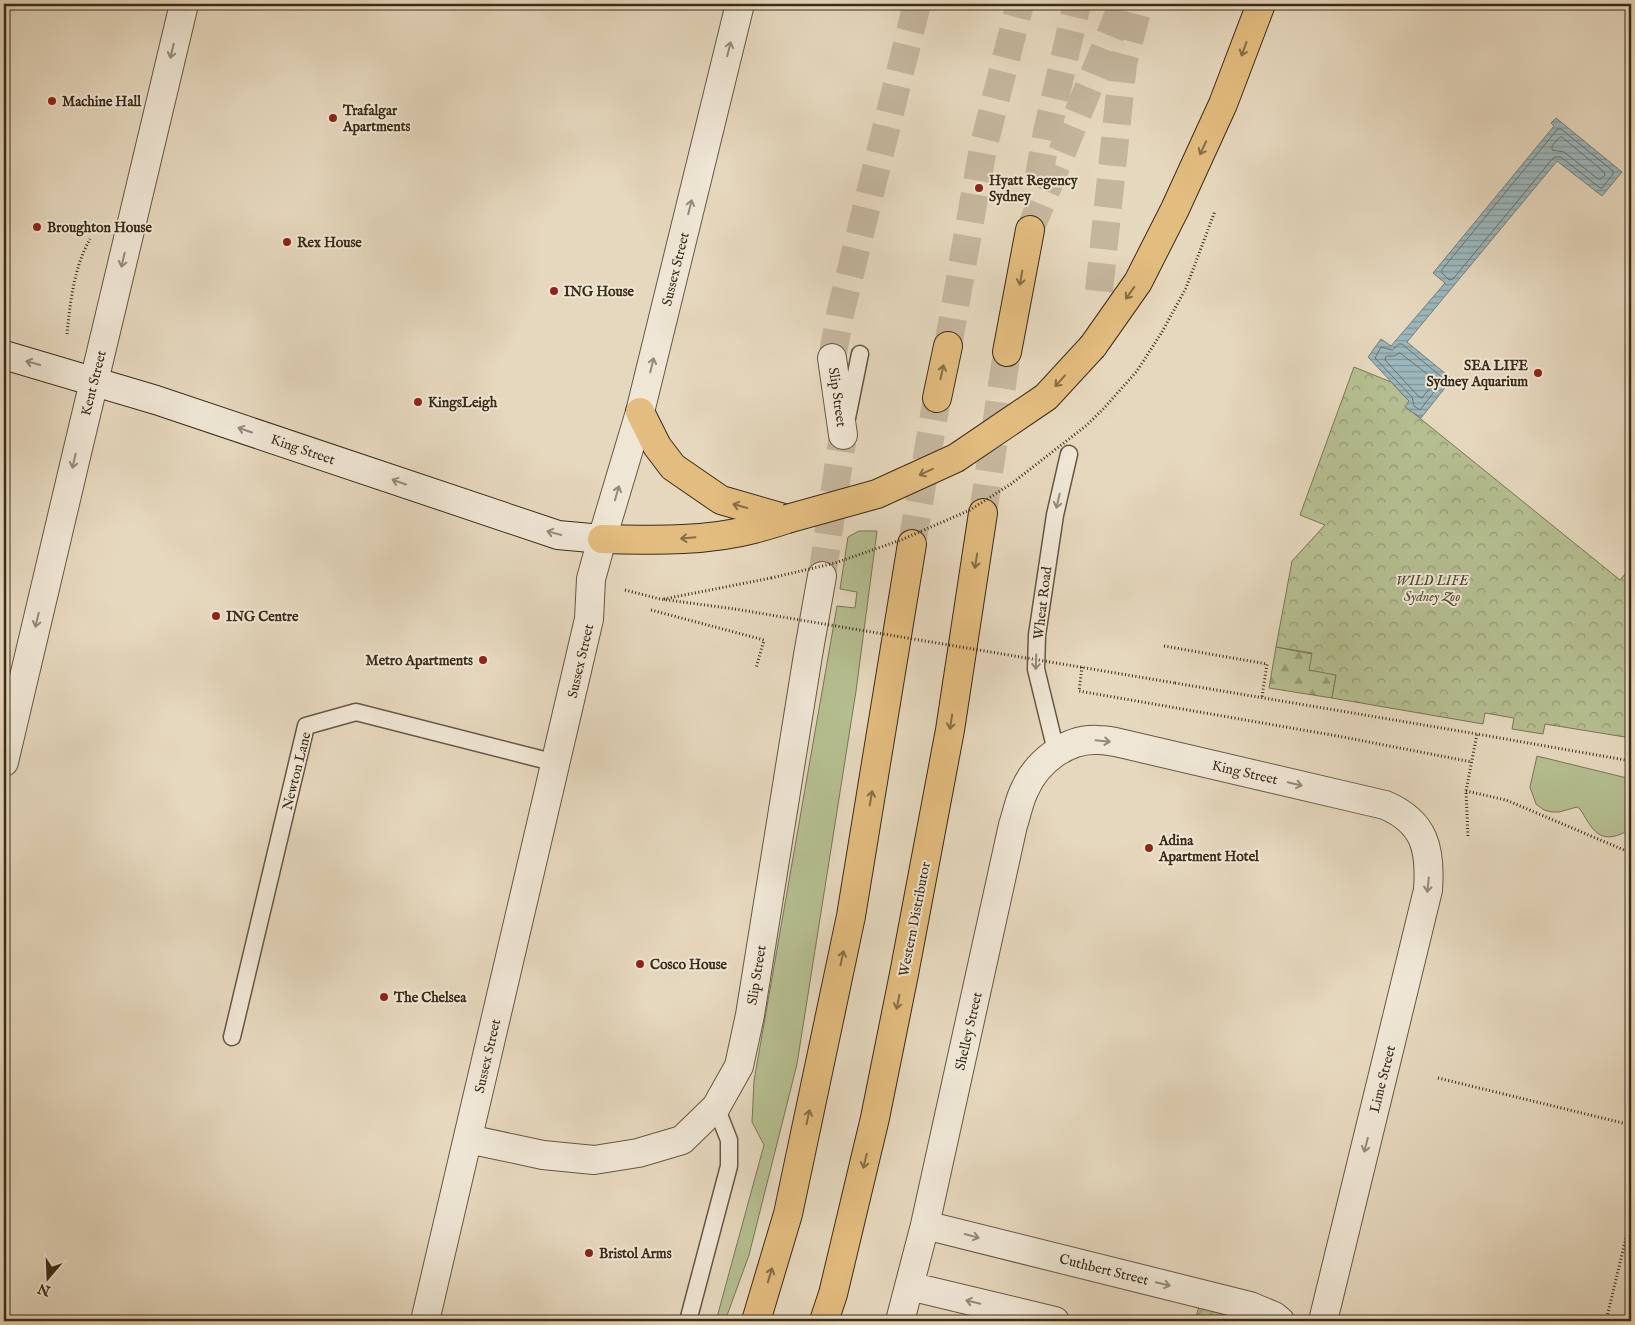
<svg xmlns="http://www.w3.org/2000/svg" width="1635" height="1325" font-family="'IM FELL English',serif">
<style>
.grass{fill:#b5bf91;stroke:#787654}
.forest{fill:url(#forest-firs);stroke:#787654}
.park{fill:url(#park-crowns);stroke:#787654}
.garden{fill:url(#garden-furrows);stroke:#787654}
.water{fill:url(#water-rules);stroke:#757f7a}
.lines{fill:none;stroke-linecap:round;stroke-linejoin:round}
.shore{stroke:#6c726a;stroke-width:1}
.minor-tunnel{stroke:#c4b69d;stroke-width:28;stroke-dasharray:28 14;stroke-linecap:butt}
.motorway-tunnel{stroke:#c4b69d;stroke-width:28;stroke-dasharray:28 14;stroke-linecap:butt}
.service-casing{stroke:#665742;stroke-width:19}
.minor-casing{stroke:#665742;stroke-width:30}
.tertiary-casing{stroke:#665742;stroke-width:30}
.secondary-casing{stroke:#3b2c18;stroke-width:30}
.motorway-casing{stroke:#3b2c18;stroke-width:30}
.path{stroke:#3b2c18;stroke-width:3;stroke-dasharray:1 2.5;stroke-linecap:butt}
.service{stroke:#efe6d5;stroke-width:16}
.minor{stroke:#efe6d5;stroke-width:28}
.tertiary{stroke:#efe6d5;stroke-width:28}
.secondary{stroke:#efe6d5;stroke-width:28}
.motorway{stroke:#e3bc7f;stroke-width:28}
.motorway-bridge-casing{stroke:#3b2c18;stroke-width:30;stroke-linecap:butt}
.path-bridge{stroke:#3b2c18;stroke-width:3;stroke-dasharray:1 2.5;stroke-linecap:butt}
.motorway-bridge{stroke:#e3bc7f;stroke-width:28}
.oneway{stroke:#958976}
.oneway2{stroke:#876d46}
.poi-dot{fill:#8f2418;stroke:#efe6d5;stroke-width:2}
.labels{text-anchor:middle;stroke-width:4;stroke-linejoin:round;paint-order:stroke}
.poi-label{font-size:14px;font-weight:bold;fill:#3b2c18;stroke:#efe6d5;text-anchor:start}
.street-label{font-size:14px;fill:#3b2c18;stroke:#efe6d5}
.park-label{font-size:14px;font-style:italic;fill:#534930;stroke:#efe6d5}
</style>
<defs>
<pattern id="forest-firs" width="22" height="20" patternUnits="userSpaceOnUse" patternTransform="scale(1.25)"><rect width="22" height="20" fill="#b5bf91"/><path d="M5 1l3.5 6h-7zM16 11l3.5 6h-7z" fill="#949b75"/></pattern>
<pattern id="park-crowns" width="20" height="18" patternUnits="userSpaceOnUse" patternTransform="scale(1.25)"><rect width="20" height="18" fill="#b5bf91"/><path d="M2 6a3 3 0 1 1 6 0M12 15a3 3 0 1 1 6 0" fill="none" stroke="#949b75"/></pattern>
<pattern id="garden-furrows" width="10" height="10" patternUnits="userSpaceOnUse" patternTransform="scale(1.25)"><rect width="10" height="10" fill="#b5bf91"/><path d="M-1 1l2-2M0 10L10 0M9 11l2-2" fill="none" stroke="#949b75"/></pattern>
<pattern id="water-rules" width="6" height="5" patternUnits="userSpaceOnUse" patternTransform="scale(1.25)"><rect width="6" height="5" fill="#9cb7bc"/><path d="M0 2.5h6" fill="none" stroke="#809598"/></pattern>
</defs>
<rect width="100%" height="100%" fill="#e6d8be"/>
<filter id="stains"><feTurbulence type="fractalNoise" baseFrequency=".004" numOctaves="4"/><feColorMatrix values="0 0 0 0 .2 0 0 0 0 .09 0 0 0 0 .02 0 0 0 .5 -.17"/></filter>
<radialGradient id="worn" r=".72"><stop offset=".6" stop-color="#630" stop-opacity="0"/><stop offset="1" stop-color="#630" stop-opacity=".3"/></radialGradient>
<path class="grass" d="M859,531H877L856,691L797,1064L749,1255L725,1321H716L764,1145L752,1122L754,1081L837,606L855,608L857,592L840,589L848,537Z
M1537,756L1631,779C1631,793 1633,809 1631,823C1630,828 1626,832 1621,834C1597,844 1591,826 1580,809L1577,807L1559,812H1552L1544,810L1536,804L1530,787Z"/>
<path class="forest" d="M1276,647L1312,654L1336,675L1332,698L1269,688Z"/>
<path class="park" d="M1354,367L1391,382L1409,401L1406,407L1620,580L1631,567V738L1545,724L1543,734L1512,729L1514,718L1485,713L1483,724L1332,698L1336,675L1309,670L1312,653L1276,647L1292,561L1325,525L1300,515Z"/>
<path class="garden" d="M1199,1306L1243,1316L1242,1321H1195Z"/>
<path class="water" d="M1556,118L1622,172L1602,196L1557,161L1407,342L1452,379L1421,418L1405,407L1409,401L1368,357L1381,339L1391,346L1445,283L1433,273L1554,126L1551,123Z"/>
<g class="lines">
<path class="shore" d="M1558,129H1561L1613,171V174L1602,188H1600L1561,157H1554L1453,279L1449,280L1442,273V270Z
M1562,137L1604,172L1605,175L1601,179H1598L1564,152L1552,150V146L1559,138Z
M1399,344H1402L1444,379L1420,410L1414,406L1412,397L1375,358L1381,347L1392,350Z
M1400,353L1435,380V382L1422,398L1419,397L1385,360L1386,356H1394Z"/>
<path class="minor-tunnel" d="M832,358L841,310L917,4
M822,576L843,435"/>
<path class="motorway-tunnel" d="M1038,181L1047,132L1077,4
M1030,230L1123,4
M1099,291L1123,64L1139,4
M948,346L983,148L1020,4
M983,513L1007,352
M912,544L937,398"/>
<g class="service-casing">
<path id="service" d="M847,418L860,354
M1056,751L1036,669L1037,635L1055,515L1069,454
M232,1037L306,726L356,712L556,763
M688,1321L729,1166V1140L716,1107"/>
</g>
<g class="minor-casing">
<path id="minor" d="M832,358L843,435
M468,1139L543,1155L594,1160L638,1153L682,1140L716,1107L739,1066L750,1015L808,655L822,576
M925,1225L1250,1306L1274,1316L1280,1321
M909,1286L1055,1321
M900,1321L925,1225L1013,825C1017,814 1019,800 1025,789C1037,762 1067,738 1098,740C1106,740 1116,742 1124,744L1385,805C1425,822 1431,849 1428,890L1323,1321"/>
</g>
<g class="tertiary-casing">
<path id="tertiary" d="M4,762C63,509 124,257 184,4
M425,1321L589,619L591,579L602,539L640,412L740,4"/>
</g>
<g class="secondary-casing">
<path id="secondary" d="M4,355L156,400L558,535L602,539"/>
</g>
<g class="motorway-casing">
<path id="motorway" d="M1093,346L1138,282L1175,209L1223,104L1261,4
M1007,352L1030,230
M937,398L948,346
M640,412L657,446L673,467L721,500L787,519
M602,539C652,540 705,542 754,529C765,526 776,523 787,519
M756,1321L788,1214L851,916L912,544
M824,1321L833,1294L875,1118L904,974L950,730L983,513"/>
</g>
<path class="path" d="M1162,332L1186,288L1215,211
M67,334C70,303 74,267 90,239
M625,590L660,599L735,609
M664,599L771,578
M651,610L764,640L756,668
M1164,646L1267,664L1262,697
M1082,667L1079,691L1343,737L1472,762
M1175,683L1477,734
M1466,791L1506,800L1631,853
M1468,836L1466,791L1477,734L1631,761
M1438,1078L1631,1125
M1606,1321L1631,1217"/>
<use href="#service" class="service"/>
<use href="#minor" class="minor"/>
<use href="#tertiary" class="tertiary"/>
<use href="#secondary" class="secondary"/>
<use href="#motorway" class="motorway"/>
<g class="motorway-bridge-casing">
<path id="motorway-bridge" d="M787,519L877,494L956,458L1046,397L1093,346"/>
</g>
<path class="path-bridge" d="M771,578L835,563L901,540L970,510L1011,484L1087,425L1105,407L1137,371L1162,332
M735,609L1175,683"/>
<use href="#motorway-bridge" class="motorway-bridge"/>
</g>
<defs><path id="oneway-shaft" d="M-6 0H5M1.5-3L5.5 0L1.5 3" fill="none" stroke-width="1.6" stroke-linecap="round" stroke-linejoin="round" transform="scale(1.25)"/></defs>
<g class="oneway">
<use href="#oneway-shaft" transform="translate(729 49) rotate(-76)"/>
<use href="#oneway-shaft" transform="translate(172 51) rotate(103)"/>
<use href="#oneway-shaft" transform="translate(690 207) rotate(-76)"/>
<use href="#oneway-shaft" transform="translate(123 260) rotate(103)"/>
<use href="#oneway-shaft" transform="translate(33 363) rotate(-165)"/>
<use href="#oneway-shaft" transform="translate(652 365) rotate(-76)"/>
<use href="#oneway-shaft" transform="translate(245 430) rotate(-161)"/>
<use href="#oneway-shaft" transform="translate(74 461) rotate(103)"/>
<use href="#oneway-shaft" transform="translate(399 482) rotate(-161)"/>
<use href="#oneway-shaft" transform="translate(617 493) rotate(-74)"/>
<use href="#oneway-shaft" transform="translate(1058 501) rotate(103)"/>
<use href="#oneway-shaft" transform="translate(554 533) rotate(-165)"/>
<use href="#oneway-shaft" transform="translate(37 620) rotate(103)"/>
<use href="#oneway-shaft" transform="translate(1036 662) rotate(92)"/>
<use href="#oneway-shaft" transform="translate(1103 741) rotate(6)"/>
<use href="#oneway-shaft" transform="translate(1295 784) rotate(13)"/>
<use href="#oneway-shaft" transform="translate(1428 885) rotate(96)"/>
<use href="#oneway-shaft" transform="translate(1366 1145) rotate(104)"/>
<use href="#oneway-shaft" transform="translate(972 1236) rotate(15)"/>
<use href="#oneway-shaft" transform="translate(1163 1284) rotate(14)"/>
<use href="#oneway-shaft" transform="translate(973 1302) rotate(-167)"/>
</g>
<g class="oneway2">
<use href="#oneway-shaft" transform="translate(1244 49) rotate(110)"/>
<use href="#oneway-shaft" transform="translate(1203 148) rotate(115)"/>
<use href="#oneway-shaft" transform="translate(1021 278) rotate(100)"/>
<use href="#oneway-shaft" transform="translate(1130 293) rotate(125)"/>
<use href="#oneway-shaft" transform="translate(942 372) rotate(-78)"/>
<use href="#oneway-shaft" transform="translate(1060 381) rotate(132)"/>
<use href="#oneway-shaft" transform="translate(926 472) rotate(155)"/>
<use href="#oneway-shaft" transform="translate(740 506) rotate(-164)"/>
<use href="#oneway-shaft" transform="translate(688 538) rotate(175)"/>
<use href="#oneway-shaft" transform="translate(976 561) rotate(99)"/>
<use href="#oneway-shaft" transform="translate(951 722) rotate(99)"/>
<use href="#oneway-shaft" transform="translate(871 798) rotate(-80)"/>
<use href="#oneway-shaft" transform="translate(842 958) rotate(-78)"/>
<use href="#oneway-shaft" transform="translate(898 1002) rotate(101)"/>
<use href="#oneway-shaft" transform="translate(808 1117) rotate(-78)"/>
<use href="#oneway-shaft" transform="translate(865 1161) rotate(104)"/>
<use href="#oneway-shaft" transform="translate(770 1275) rotate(-73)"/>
</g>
<g class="poi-dot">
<circle cx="52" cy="101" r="5"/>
<circle cx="333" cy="118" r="5"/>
<circle cx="979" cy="188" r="5"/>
<circle cx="37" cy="227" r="5"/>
<circle cx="287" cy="242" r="5"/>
<circle cx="554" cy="291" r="5"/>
<circle cx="1538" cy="373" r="5"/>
<circle cx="418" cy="402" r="5"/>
<circle cx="216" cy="616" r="5"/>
<circle cx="483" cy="660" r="5"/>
<circle cx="1149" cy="848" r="5"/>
<circle cx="640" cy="964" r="5"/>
<circle cx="384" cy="997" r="5"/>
<circle cx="589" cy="1253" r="5"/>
</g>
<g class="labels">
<g class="poi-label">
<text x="62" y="106">Machine Hall</text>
<text x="343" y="115">Trafalgar<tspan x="343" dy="16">Apartments</tspan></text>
<text x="989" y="185">Hyatt Regency<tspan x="989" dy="16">Sydney</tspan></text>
<text x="47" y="232">Broughton House</text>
<text x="297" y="247">Rex House</text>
<text x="564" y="296">ING House</text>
<text x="1528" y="370" text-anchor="end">SEA LIFE<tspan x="1528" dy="16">Sydney Aquarium</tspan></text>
<text x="428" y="407">KingsLeigh</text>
<text x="226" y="621">ING Centre</text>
<text x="473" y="665" text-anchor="end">Metro Apartments</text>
<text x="1159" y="845">Adina<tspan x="1159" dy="16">Apartment Hotel</tspan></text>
<text x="650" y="969">Cosco House</text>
<text x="394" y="1002">The Chelsea</text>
<text x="599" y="1258">Bristol Arms</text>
</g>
<g class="street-label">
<text transform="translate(675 269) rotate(-76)" y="5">Sussex Street</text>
<text transform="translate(93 383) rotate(-76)" y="5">Kent Street</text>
<text transform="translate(838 397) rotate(82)" y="5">Slip Street</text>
<text transform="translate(303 449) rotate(19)" y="5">King Street</text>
<text transform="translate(1042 603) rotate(-83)" y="5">Wheat Road</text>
<text transform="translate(580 661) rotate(-77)" y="5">Sussex Street</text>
<text transform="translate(296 771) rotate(-76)" y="5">Newton Lane</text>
<text transform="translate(1245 772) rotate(13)" y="5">King Street</text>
<text transform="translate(914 919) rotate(-79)" y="5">Western Distributor</text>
<text transform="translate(756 975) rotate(-81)" y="5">Slip Street</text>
<text transform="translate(968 1031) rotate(-77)" y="5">Shelley Street</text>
<text transform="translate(487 1056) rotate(-77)" y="5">Sussex Street</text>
<text transform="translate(1382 1079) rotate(-76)" y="5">Lime Street</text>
<text transform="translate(1104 1269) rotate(14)" y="5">Cuthbert Street</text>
</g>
<g class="park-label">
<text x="1432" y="585">WILD LIFE<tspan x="1432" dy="16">Sydney Zoo</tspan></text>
</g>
</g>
<rect width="1635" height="1325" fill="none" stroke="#e6d8be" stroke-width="20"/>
<rect x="5" y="5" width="1625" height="1315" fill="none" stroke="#3b2c18" stroke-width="2.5"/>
<rect x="10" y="10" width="1615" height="1305" fill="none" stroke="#3b2c18"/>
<g transform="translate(48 1278) rotate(199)" stroke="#efe6d5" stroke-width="4" paint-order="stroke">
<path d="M0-4L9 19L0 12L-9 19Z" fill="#3b2c18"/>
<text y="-8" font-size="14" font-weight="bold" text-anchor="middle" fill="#3b2c18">N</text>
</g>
<rect width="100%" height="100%" filter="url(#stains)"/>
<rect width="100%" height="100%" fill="url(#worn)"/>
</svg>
